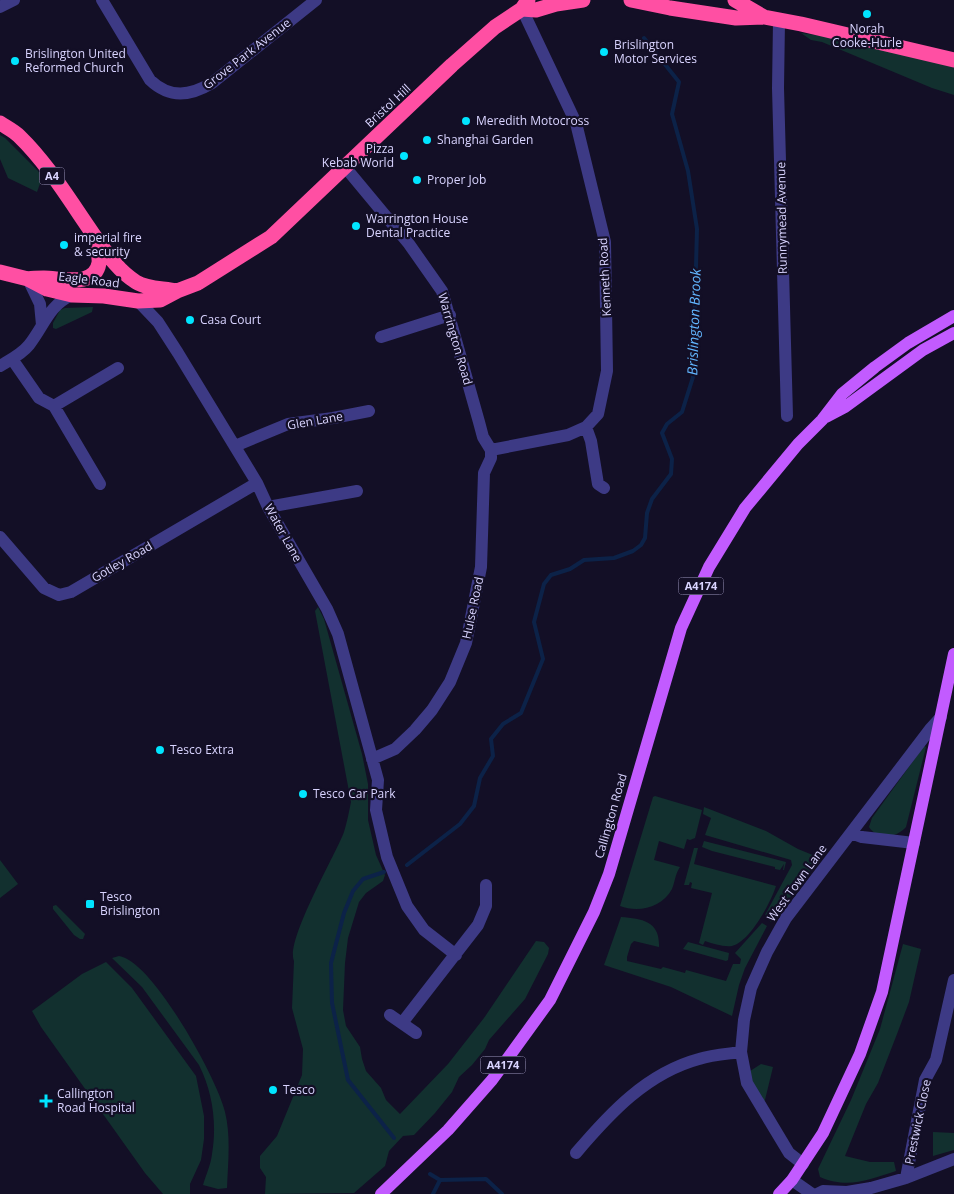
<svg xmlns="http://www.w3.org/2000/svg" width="954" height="1194" font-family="'Open Sans',sans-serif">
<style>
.green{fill:#12302f}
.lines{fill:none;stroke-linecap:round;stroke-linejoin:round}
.stream{stroke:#0c2248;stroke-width:4}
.minor{stroke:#3d3a85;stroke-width:12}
.major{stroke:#c25bff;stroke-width:12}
.highway{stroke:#ff4fa3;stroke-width:15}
.poi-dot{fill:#00e5ff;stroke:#130f26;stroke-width:2}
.labels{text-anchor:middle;stroke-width:4.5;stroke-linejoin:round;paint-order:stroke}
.shield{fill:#130f26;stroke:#9e99be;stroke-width:1}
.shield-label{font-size:11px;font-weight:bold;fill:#d9d4ff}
.poi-label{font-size:12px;fill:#d9d4ff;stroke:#130f26;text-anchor:start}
.street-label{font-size:12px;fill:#d9d4ff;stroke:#130f26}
.water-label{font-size:14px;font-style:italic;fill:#62b6ff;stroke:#130f26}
</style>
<rect width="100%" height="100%" fill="#130f26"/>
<path class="green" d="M801,33L823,36L946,64L954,68V95L932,88L822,42L811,40Z
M0,135L5,138L38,171L42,178L37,192L8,178L0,159Z
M93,307L92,312L56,329L53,328V323L60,310L65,308Z
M318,607L324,619L362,754L368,784V820L376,855L385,875L383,881L366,893L359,902L348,938L345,963L343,1010L346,1026L360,1047L362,1059L366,1071L381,1088L386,1100L400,1114L448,1064L484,1018L536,941L544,942L549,948L548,954L525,999L489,1040L485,1049L472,1065L459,1077L452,1092L435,1113L414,1135L403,1136L389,1151L385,1166L354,1193L265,1194L266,1177L260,1168V1156L277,1136L302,1075L303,1049L292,1008L294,961C285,941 335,856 344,832C347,822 349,812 351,802L315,611Z
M924,746L926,747L906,827C897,838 877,840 869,827L872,818Z
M655,796L702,810L695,838L690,840L687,839L684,849L659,841L654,860L680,867C675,874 675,882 672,889C662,908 638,913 620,906L653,797Z
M704,807L766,831L798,849L820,858L814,865L810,864L809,868L812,869L771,922L766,918L765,915L792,865L791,860L705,835L711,818L703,814Z
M704,841L786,862L784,870H783L784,864L780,870L775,869V867L712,851L702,847Z
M694,848H698L694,864L776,886C771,902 750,942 732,946C723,947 714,944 705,941L703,945L699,943L712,893L691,888L692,883L690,882L689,885H684Z
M0,860L18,884L0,898Z
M56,905L85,934L83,939H80L74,935L53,909V906Z
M621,917C643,919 660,921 659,947L634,941L631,944L627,957V961L661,969L663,967L685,973L686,970L726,981L733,964H740L741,959L735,953L762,923L767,926L745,968L739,985L732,1016L671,987L604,965Z
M688,942L729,953L728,960L726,961L683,949Z
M903,944L921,949L909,1002L897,1034L878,1083L866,1104L845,1156L870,1162H894L896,1171C868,1180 848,1189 820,1177L818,1169L851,1100L880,1029Z
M119,956C152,960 218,1080 225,1112C231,1136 228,1163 227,1188L218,1189L203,1185C206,1175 211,1164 212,1154C217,1124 213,1093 199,1065L142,987L112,958Z
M106,962L132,988L196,1076L204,1116V1139L201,1160L190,1184V1194H163L145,1173L41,1027L32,1011L82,974Z
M761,1064L773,1067L764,1104L747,1073Z
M933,1132L954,1133V1150L933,1156Z"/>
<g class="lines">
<path class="stream" d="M407,865L460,824L474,806L480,778L493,756L491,739L503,724L521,713L543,659L534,622L544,584L551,575L570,569L584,560L614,558L633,551L641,545L645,538L647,513L652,499L671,474L672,459L662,433L667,424L682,412L693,377L697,229L688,171L672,114L679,82L644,38
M384,872L363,879L353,891L344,913L331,963L332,1003L348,1080L394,1138
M430,1174L440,1180L486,1179L502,1194
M433,1194L440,1180"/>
<path class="minor" d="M102,0L150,80C170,99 190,96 212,83L316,0
M0,7L14,0
M779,21L778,88L787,416
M345,167L409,244L442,291L479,422L483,437L491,450
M28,279L40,304L42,325
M138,301L158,322L178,353L257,483L268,507L327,609L338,634L378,780L376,810L387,857L407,906L424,930L456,955
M381,337L450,315
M12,359L39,398L54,406L100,484
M0,366C10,360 22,354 29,345C44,326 49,305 72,295
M54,406L118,368
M586,427L591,441L598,484L604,488
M235,446L288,424L333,418L369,411
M491,450L568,435L586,427L598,414L607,371L605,242L576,123L522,9
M268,507L357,491
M0,537L44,588L59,595L71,592L257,483
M372,759L395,749L415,730L432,710L450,682L466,643L481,567L484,473L491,458V450
M851,833L862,837L914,843
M390,1015L416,1033
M402,1023L478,925L486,906V885
M576,1153C610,1113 647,1073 699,1059C712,1055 727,1054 741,1052
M803,1164L789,1153L747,1083L741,1052L744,1020L751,988L767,952L786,918L931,728L941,717
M906,1178L925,1080L936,1060L954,980
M792,1180L812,1194
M817,1194L823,1191L847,1192L871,1188L906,1178L954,1159"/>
<path class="major" d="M826,417L845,407L923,350L954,333
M381,1194L448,1130L492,1080L550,1000L594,912L609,874L681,628L709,567L745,508L798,444L822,420L842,394L875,367L908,343L954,316
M779,1194L792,1180L823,1133L860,1054L882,992L954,654"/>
<path class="highway" d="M631,0L670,8L736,18L764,17L801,24L954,60
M735,0L764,17
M522,9L536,10L556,4L583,0
M0,123C6,127 14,131 19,136C48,164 70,201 93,234C106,252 117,270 136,282C147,289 164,288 177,291
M0,272L28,279L47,289L72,295L104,296L138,301L160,300L177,291L198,283L271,237L452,65L495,27L522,9L528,0
M28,279C34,278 39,278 44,278C61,278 95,288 99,263C100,257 97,250 96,244"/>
</g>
<g class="poi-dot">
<circle cx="867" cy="14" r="5"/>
<circle cx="604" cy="52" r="5"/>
<circle cx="15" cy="61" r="5"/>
<circle cx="466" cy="121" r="5"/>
<circle cx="427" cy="140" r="5"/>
<circle cx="404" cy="156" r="5"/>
<circle cx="417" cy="180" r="5"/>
<circle cx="356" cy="226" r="5"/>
<circle cx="64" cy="245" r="5"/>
<circle cx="190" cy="320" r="5"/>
<circle cx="160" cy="750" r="5"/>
<circle cx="303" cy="794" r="5"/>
<rect x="85" y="899" width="10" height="10" rx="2.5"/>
<circle cx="273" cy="1090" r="5"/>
<path d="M43.5 1093.5h5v5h5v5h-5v5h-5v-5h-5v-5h5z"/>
</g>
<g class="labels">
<g class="shield">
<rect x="39.5" y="167.5" width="25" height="17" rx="4"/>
<rect x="678.5" y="577.5" width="45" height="17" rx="4"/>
<rect x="480.5" y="1056.5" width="45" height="17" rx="4"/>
</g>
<g class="shield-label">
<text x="52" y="180">A4</text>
<text x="701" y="590">A4174</text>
<text x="503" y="1069">A4174</text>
</g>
<g class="poi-label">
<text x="867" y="33" text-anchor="middle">Norah<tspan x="867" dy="14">Cooke-Hurle</tspan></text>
<text x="614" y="49">Brislington<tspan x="614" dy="14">Motor Services</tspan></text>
<text x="25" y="58">Brislington United<tspan x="25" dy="14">Reformed Church</tspan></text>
<text x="476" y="125">Meredith Motocross</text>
<text x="437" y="144">Shanghai Garden</text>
<text x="394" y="153" text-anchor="end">Pizza<tspan x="394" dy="14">Kebab World</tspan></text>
<text x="427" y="184">Proper Job</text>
<text x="366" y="223">Warrington House<tspan x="366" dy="14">Dental Practice</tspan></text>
<text x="74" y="242">imperial fire<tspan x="74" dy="14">&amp; security</tspan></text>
<text x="200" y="324">Casa Court</text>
<text x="170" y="754">Tesco Extra</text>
<text x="313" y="798">Tesco Car Park</text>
<text x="100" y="901">Tesco<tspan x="100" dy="14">Brislington</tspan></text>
<text x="283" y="1094">Tesco</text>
<text x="57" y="1098">Callington<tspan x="57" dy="14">Road Hospital</tspan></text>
</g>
<g class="street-label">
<text transform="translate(247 54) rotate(-38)" y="4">Grove Park Avenue</text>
<text transform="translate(388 106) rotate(-43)" y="4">Bristol Hill</text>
<text transform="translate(782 218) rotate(-91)" y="4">Runnymead Avenue</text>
<text transform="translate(605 277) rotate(-93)" y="4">Kenneth Road</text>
<text transform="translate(89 280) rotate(7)" y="4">Eagle Road</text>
<text transform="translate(455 339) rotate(74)" y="4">Warrington Road</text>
<text transform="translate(315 421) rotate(-10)" y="4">Glen Lane</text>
<text transform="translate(283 533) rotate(61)" y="4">Water Lane</text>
<text transform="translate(122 562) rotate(-30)" y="4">Gotley Road</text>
<text transform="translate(473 608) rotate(-78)" y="4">Hulse Road</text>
<text transform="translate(611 816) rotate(-74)" y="4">Callington Road</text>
<text transform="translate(797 883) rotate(-54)" y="4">West Town Lane</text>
<text transform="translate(918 1122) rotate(-78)" y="4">Prestwick Close</text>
</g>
<g class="water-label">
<text transform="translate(694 322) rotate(-88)" y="5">Brislington Brook</text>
</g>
</g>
</svg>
